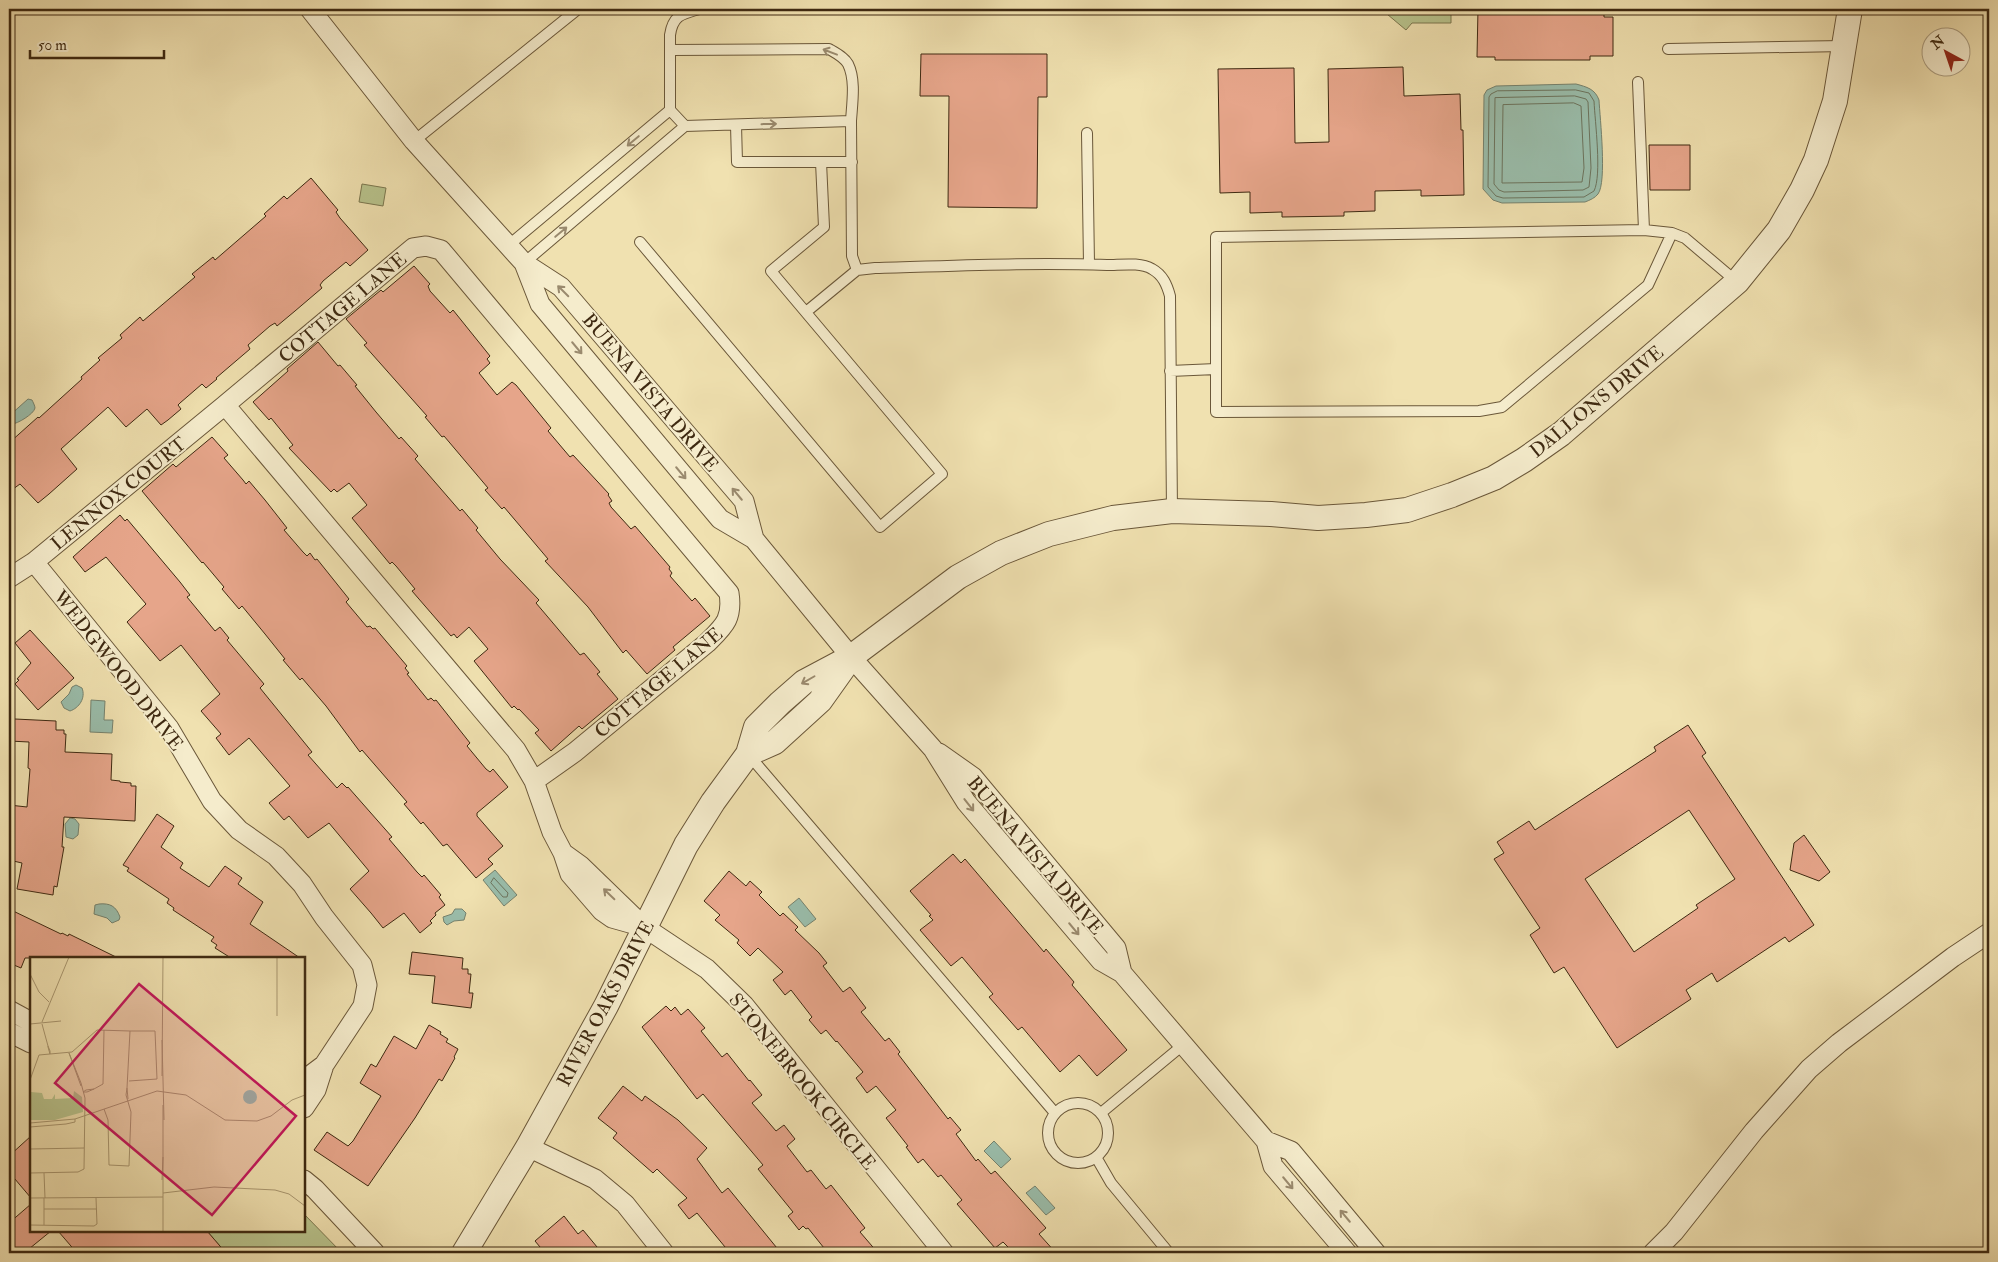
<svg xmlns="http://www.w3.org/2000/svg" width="1998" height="1262" font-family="'IM FELL Double Pica',serif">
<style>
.green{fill:#b8c38c;stroke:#7b764e}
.water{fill:#9abeac;stroke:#75826e}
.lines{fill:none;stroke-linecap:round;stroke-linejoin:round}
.shore{stroke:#6c745e;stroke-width:1}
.building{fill:#e6a58a;stroke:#3e2911;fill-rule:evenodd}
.service-casing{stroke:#6a5739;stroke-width:12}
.minor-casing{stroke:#6a5739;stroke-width:21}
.tertiary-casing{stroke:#6a5739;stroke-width:26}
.service{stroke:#f5eccc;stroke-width:10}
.minor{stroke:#f5eccc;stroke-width:19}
.tertiary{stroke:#f5eccc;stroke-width:24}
.oneway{stroke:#9a8a6e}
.labels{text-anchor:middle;stroke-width:4;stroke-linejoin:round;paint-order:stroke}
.street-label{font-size:19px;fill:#3e2911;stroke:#f5eccc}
.inset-road{fill:none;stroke:#a99770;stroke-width:1}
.view{fill:#c2185b;fill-opacity:0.15;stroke:#c2185b;stroke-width:2.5}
.inset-edge{fill:none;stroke:#3e2911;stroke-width:2.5}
</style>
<rect width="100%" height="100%" fill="#f0e1b0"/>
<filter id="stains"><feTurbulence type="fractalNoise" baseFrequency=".004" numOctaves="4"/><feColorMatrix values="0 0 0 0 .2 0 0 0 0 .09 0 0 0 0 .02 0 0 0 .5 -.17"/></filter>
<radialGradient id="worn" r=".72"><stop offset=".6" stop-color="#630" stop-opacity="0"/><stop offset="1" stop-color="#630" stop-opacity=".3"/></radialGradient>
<path class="green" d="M1381,9H1451V23H1412L1406,30Z
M362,184L386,188L383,206L359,202Z
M304,1214L342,1253H226L207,1231H304Z"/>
<path class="water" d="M1576,84C1587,87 1595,89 1599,100C1600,118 1607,182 1598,194C1595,198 1590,200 1585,202L1502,203L1493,200L1483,189L1484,95L1487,90L1496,86Z
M28,399L32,400C33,402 35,406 35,408C34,414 17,424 12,424L9,422V416Z
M76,685L82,688C86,698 79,708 70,711L64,708L61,702L69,694L72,687Z
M91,700L105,701L104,720H113L112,733L90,732Z
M70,818L75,819L79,824L78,835L73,839L66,837L65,824Z
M495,870L517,895L504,906L483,880Z
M799,898L816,919L805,927L788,907Z
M99,904C110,903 116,906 120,917L119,920L112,923L107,918L94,914L95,905Z
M455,909H462L466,913L464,920L454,921L447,925L444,922L443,917L452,914Z
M994,1141L1011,1159L1001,1168L984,1151Z
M1035,1186L1055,1208L1046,1215L1026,1193Z"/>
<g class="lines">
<path class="shore" d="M1576,90L1589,93L1594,101C1595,122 1602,175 1594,191L1584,197L1503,198L1496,196L1488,187L1489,97L1491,94L1497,91Z
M1575,96L1586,99L1588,102L1591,168L1589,187L1583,190L1504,192L1499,190L1494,184L1495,98Z
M1574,103L1581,106L1584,168L1582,182L1502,183L1503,105Z
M494,878L508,893L507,897H503L491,883Z"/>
</g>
<path class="building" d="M1478,9H1604V17H1613V56H1590V60H1495V57H1477Z
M921,54H1047V97H1038L1037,208L948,207L949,96H920Z
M1403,67L1404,96L1460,94L1461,130H1463L1464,195L1421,196V190L1375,191V211L1344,212V216L1282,217V212L1250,213V192L1220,193L1218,69L1294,68L1295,143L1329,142L1328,69Z
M1649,145H1690V190H1650Z
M311,178L338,210L336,212L340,218L368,250L350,266L346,262L323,281L320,285L322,288L295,311L277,326L275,323L270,326L248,345L250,349L216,378L217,379L206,388L202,384L180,403L178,405L181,409L168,420L161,425L147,409L126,427L108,407L61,449L77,469L49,494L38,503L20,484L9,492V443L38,417L39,418L82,379L81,377L100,360L98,358L122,338L120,335L140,317L143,321L195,277L192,274L213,257L215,260L266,216L264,214L284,196L287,199Z
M414,266L430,284L428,286L430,291L450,313L453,310L490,356L487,359L490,363L479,373L497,395L512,382L516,385L551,428L548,431L570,457L573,455L609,494L608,495L612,501L609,503L611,507L631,529L635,526L670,567L669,569L672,573L670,576L692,601L695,598L710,616L673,647L675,650L647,674L626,650L623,653L588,607L545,561L548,559L504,507L502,509L485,490L488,488L444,436L442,437L425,417L427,416L364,345L367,343L346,319L381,290L383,292Z
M318,342L338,366L340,365L357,385L355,386L376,412L399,439L401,437L418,456L415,459L460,511L462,509L478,528L476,530L500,559L539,600L536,603L580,655L584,653L600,672L597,674L618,699L582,729L579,726L551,751L535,733L539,730L519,709L518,710L514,706L512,708L474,661L488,649L469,627L457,638L454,634L451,636L412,591L415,589L396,566L392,562L390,564L352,518L367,505L349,483L337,492L334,489L331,492L289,448L293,445L271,418L269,420L253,402L288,371L287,369Z
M212,437L228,455L224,458L243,480L246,484L249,481L265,500L287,528L284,530L303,552L307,556L310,553L315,560L317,559L349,599L346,602L367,627L370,626L373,629L375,628L407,666L405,668L409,673L407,674L428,700L431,698L434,701L436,700L470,743L467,746L486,769L490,772L493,769L508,787L477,813V816L503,846L488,859L493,864L476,878L447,844L443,846L423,822L421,824L404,804L407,802L362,750L360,752L326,706L302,678L300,680L283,660L285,659L265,634L242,606L239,609L222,589L224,587L203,562L202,563L142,491L173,464L176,467Z
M120,515L125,521L127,519L180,582L190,595L187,597L215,631L220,627L229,638L227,640L264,684L260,688L312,752L308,755L337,788L342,783L347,788L348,787L392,837L389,839L417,872L422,877L424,875L441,895L439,897L445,905L435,913L436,915L430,921L432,923L420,933L404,913L383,928L371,913L350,889L369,871L329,823L308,838L289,816L284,820L269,803L290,786L249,738L229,755L216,738L221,734L201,711L220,694L181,645L160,661L127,622L146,604L106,557L85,572L73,557Z
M30,630L74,678L38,710L15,684L19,680L17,679L31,663L15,643Z
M15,719L56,721V730H64V734H66L65,752L112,754L111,780L120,781V782L131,783V786H136L135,821L64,817L62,847H64L57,887L54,886L53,895L17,889L22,863L9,860V805L27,807L30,769L28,768L29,742L9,741V720Z
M1688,725L1706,753L1702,756L1814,925L1789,942L1785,937L1717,982L1712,973L1686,990L1691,999L1617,1048L1564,967L1554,973L1530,935L1540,928L1494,859L1504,853L1497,842L1529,821L1535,830L1656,751L1654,747ZM1689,810L1735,879L1696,905L1698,908L1634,952L1585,879Z
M157,814L174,826L161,847L183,863L180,868L209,887L225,866L242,878L238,884L263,902L250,924L300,958H231L215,948L217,945L211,941L214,937L173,910L174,908L167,903L169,899L127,871L129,868L123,865Z
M1804,835L1830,872L1819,881L1790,870L1794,843Z
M953,854L961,863L965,859L1044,952L1046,949L1074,982L1072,985L1127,1050L1097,1076L1079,1055L1060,1072L1022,1027L1018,1030L989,997L993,994L962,957L951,966L920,930L933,920L929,916L931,915L910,891Z
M729,871L746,886L750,881L762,892L759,895L780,916L783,913L798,927L795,930L819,953L827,963L823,966L843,992L850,987L866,1008L861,1012L885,1041L889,1038L900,1052L898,1054L948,1119L950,1117L961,1130L956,1134L976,1161L978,1159L991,1174L995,1171L1046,1228L1039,1234L1056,1253H1014L1003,1242L995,1248L957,1204L962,1200L941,1175L938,1177L923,1159L918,1163L906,1147L908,1146L886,1118L896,1110L876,1086L867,1093L856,1078L863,1072L842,1047L837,1041L836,1042L826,1030L821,1034L809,1020L812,1017L791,990L785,995L773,980L783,972L758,948L750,956L737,943L739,940L715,920L720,915L704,901Z
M9,909L61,934L62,933L68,936L69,934L118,958H25L21,968L9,963Z
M412,952L463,958L462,969H468V974H471L469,993H473L471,1008L432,1003L435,976L409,974Z
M666,1006L671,1011L675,1007L681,1015L688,1009L705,1028L701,1031L722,1057L727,1053L749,1081L750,1080L762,1095L752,1103L776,1131L784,1125L795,1139L787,1146L807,1172L811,1170L826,1189L831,1185L865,1228L860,1232L878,1253H828L808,1228L806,1229L803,1226L799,1230L788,1216L793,1212L758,1169L763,1165L703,1094L697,1099L642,1027Z
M429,1025L441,1032L440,1034L448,1039L446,1042L458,1049L454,1057L455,1058L442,1081L439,1079L415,1118L368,1186L314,1150L327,1132L348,1146L353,1141L381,1096L360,1083L371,1064L376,1067L394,1036L416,1049Z
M623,1086L642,1101L645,1096L678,1120L707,1148L697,1159L722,1193L728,1188L781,1253H730L697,1213L689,1219L678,1205L687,1198L657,1169L653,1173L613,1138L617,1133L598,1118Z
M31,1136V1198L9,1172V1156Z
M31,1204V1231H51L24,1253H9V1223Z
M564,1216L578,1234L583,1230L602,1253H545L535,1241Z
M58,1231H207L226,1253H77Z"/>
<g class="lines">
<g class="service-casing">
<path id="service" d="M1668,49L1844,46
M670,50L829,49C836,53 844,57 848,64C856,80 852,104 851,121L685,126
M1638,82L1644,230
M851,121L852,256L857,270
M736,125L737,162H821
M1087,133L1089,264
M414,141L578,9
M1672,233L1648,285L1502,407L1479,411L1216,412V237L1644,230L1672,233L1685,238L1737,282
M640,242L880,527L942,474L771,271L824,227L821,162H852
M509,245L670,110
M524,263L685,126L670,110V35C673,15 682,14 699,9
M806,312L857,270L875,268C952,266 1030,262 1107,265C1121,265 1140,262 1152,269C1163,275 1167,285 1170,296L1172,511
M1170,371L1216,369
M748,754L1055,1113
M1048 1133a30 30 0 1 1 60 0a30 30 0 1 1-60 0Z
M1101,1113L1183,1045
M1096,1157L1111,1183L1169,1253"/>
</g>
<g class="minor-casing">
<path id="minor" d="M310,9L414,141L524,263L540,304L720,519L754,539L851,657L933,749L966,802L1101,961L1122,973L1266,1141L1273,1166L1347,1253
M524,263L561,287L744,501L754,539
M34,562L169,728L212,801L239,830L276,856L302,884L324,917L362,965L367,985L363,1006L324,1065
M9,578L34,562L225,405
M939,753L973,777L1116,948L1122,973
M534,781L575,752L707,643C724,626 733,619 729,593L441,250L426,246L413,248L225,405L516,750L534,781L552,832L563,853
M644,927L612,918L602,911L570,874L563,853L581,866L644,927L707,969L744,1005L944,1253
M9,1010L31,1022
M9,1032L31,1043
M304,1080L324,1065L316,1090L304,1108
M1266,1141L1291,1151L1376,1253
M528,1147L595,1179L625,1204L664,1253
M304,1180L315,1189L375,1253
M1653,1253L1674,1232L1754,1131L1809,1069L1839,1043L1953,957L1989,933"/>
</g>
<g class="tertiary-casing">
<path id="tertiary" d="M748,754L775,742L820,701L847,663
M464,1253L528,1147L606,1006L686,845L713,802L748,754L756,727L780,703L804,682L851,657L958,577L1001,553L1049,534L1113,518L1172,511L1271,514L1318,518L1366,515L1407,510L1452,495L1494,478L1524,460L1561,434L1737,282L1779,230L1802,190L1816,160L1835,101L1850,9"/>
</g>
<use href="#service" class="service"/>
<use href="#minor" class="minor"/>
<use href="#tertiary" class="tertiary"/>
</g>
<defs><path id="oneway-shaft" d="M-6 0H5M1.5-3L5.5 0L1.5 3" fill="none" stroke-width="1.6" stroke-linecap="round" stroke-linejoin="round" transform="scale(1.25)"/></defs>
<g class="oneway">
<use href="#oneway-shaft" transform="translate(830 52) rotate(-159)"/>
<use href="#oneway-shaft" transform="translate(769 124) rotate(-1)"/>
<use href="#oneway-shaft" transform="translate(633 141) rotate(140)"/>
<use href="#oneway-shaft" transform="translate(561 232) rotate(-40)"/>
<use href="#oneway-shaft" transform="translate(563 291) rotate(-135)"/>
<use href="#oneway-shaft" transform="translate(577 348) rotate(50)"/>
<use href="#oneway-shaft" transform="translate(681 473) rotate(50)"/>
<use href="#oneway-shaft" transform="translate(737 494) rotate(-130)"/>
<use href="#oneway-shaft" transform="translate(808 680) rotate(150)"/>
<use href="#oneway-shaft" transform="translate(969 805) rotate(52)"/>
<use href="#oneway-shaft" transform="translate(609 894) rotate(-136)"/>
<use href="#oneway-shaft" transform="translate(1074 929) rotate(50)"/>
<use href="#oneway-shaft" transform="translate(1288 1183) rotate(50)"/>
<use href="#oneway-shaft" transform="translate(1345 1216) rotate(-130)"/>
</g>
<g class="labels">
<g class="street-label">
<text transform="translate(342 307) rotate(-40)" y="7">COTTAGE LANE</text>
<text transform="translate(651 392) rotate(50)" y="7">BUENA VISTA DRIVE</text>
<text transform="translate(1596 401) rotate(-39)" y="7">DALLONS DRIVE</text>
<text transform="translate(118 493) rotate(-39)" y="7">LENNOX COURT</text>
<text transform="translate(119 670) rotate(52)" y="7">WEDGWOOD DRIVE</text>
<text transform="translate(658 682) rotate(-40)" y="7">COTTAGE LANE</text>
<text transform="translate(1036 855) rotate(50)" y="7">BUENA VISTA DRIVE</text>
<text transform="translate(605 1003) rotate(-62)" y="7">RIVER OAKS DRIVE</text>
<text transform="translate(803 1081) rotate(51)" y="7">STONEBROOK CIRCLE</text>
</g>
</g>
<g transform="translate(30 957)">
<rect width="275" height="275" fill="#f0e1b0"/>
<path d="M44,134L52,140L53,155L25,163H0L1,135L12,136L14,142H22L25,137V142L43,141Z" fill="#b8c38c"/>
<path d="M213 140a7 7 0 1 1 14 0a7 7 0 1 1-14 0Z" fill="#9abeac"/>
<path class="inset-road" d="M0,17L9,35L19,45M247,59V0M12,65L39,0M0,67L31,64M12,67L18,89M132,83L134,163M18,89L20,94V97L18,90ZM132,119L133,0M0,123L9,98L42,95L67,73L100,74M97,131L100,74H125L127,122L99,124M64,132L73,127L74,73M64,132L57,135H53L56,133ZM133,148V275M74,152L78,163L79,208L99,209L101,155L96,138L97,131L98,142M0,166L45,162L127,134L156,138L195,163L227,164L241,159L262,143L275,138M0,170L36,167L45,165V162M0,192L54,191M0,216L48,215L54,212L55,141L51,126L39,96L51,129M14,216L15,241M132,223L133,200M133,236L184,230L245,233L259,237L275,249M0,241L133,240M14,252H67M0,268L64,269L67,267L66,241M14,268V241"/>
<path class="view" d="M109,27L266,159L182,258L25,126Z"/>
<rect width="275" height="275" class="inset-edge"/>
</g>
<rect width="1998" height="1262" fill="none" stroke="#f0e1b0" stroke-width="30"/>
<rect x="10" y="10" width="1978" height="1242" fill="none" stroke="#3e2911" stroke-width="2.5"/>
<rect x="15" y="15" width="1968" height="1232" fill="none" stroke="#3e2911"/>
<g transform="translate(1946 52) rotate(320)"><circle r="24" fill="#f5eccc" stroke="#ac9e81"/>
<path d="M0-4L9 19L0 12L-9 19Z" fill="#8f2418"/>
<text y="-8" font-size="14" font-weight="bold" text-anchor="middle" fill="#3e2911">N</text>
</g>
<path d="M30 50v8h134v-8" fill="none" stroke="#3e2911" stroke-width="2.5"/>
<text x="38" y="50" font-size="15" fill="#3e2911" stroke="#f5eccc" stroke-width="4" paint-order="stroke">50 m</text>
<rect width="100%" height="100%" filter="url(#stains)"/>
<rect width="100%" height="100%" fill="url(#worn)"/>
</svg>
